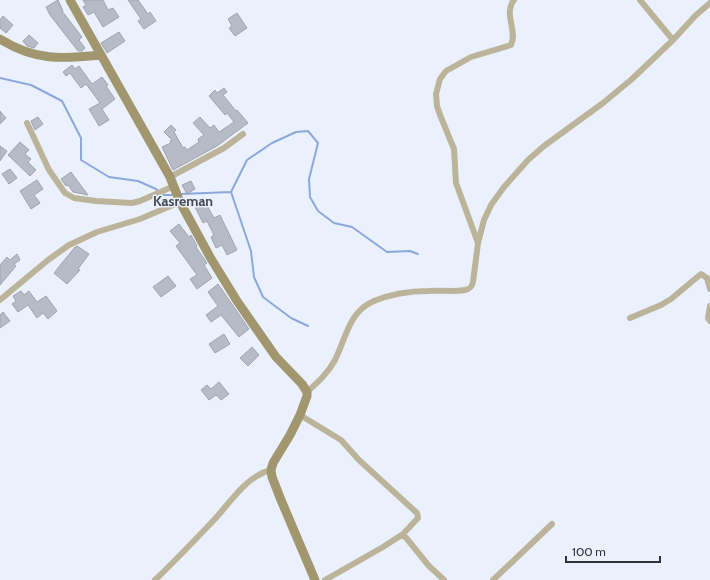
<svg xmlns="http://www.w3.org/2000/svg" width="710" height="580" font-family="Cabin,sans-serif">
<style>
.lines{fill:none;stroke-linecap:round;stroke-linejoin:round}
.stream{stroke:#8ca7dc;stroke-width:2}
.building{fill:#b6bbc6;stroke:#9fa5af}
.street{stroke:#bcb49a;stroke-width:6}
.secondary{stroke:#a2966f;stroke-width:9}
.labels{text-anchor:middle;stroke-width:3;stroke-linejoin:round;paint-order:stroke}
.quarter-label{font-size:14px;font-weight:bold;fill:#454a52;stroke:#ebf1fc}
</style>
<rect width="100%" height="100%" fill="#ebf1fc"/>
<g class="lines">
<path class="stream" d="M0,78L31,85L62,101L81,138V160L109,177L138,181L156,189L162,195H175
M231,192L247,160L272,143L296,132L308,131L318,143L309,179L310,197L318,211L334,223L352,227L387,252L410,251L418,254
M181,194L231,192L251,251L254,277L263,297L291,318L308,326"/>
</g>
<path class="building" d="M58,0L63,11H62L82,37L79,40L85,48L82,51H78L50,15L46,7Z
M83,0H103L108,10L113,8L119,17L103,27L94,12L88,15L83,7L86,5Z
M128,0H138L148,14L150,12L156,21L144,29L138,21L141,19Z
M237,13L247,28L235,36L229,28L232,26L228,19Z
M3,16L13,25L6,33L0,28V20Z
M119,32L125,41L107,53L101,43Z
M29,35L38,43L34,48L27,46L23,41Z
M72,65L75,69L79,66L92,84L102,77L108,85L106,86L115,99L102,109L109,120L99,126L89,109L100,103L86,84L81,88L70,73L66,76L63,72Z
M224,88L227,92L223,95L236,111L237,110L248,123L217,146L173,170L162,147L171,143L170,141L172,140L164,132L171,125L176,130L174,132L183,148L185,147L187,150L199,142L198,139L204,135L193,123L200,117L210,128L214,125L219,132L234,122L227,113L225,115L209,96L215,90L217,93Z
M0,111L6,118L0,124Z
M38,117L43,124L35,130L31,121Z
M20,142L29,150L25,154L31,159L28,162L36,170L30,176L8,155Z
M0,146L7,151L0,161Z
M10,169L17,178L9,184L2,174Z
M71,172L76,179L88,195L73,192L68,185L66,186L61,179Z
M37,180L43,189L34,195L40,203L31,209L20,191Z
M191,181L195,189L187,194L182,185Z
M203,198L214,218L220,215L237,250L227,255L222,245L216,248L211,237L214,235L207,221L203,223L193,203Z
M179,224L189,237L191,235L192,237L197,246L196,247L207,263L204,265L212,278L197,289L190,279L197,275L176,246L180,243L170,231Z
M77,246L89,254L78,269L80,270L67,284L54,273L75,247Z
M17,254L20,260L14,264L16,266L0,285V265L7,257L10,260Z
M168,276L176,286L161,297L153,287Z
M218,284L249,329L239,337L221,315L211,322L206,315L218,306L208,292Z
M21,291L24,295L29,291L37,302L46,296L57,311L48,319L43,313L37,318L28,305L18,312L12,304L16,301L13,296Z
M3,312L10,321L0,328V315Z
M224,334L230,344L215,353L209,344Z
M252,347L259,355L248,366L240,358Z
M219,382L229,394L221,400L216,395L209,400L201,390L207,385L211,389Z"/>
<g class="lines">
<path class="street" d="M640,0L673,40
M27,123L49,170L65,193L74,198L96,201L132,203L140,201L174,186
M170,177L224,148L243,134
M478,243L456,183L454,149L440,115L437,106L436,94L440,79L446,71L471,57L511,45C518,31 503,14 514,0
M0,300L48,260L69,245L97,232L140,219L180,202
M710,306L708,318L710,321
M630,318L661,305L671,299L701,274L707,278L710,289
M307,392C318,382 328,373 335,360C346,338 349,311 374,301C391,294 410,291 428,291C440,290 453,292 465,290C470,289 472,287 473,282L478,243L484,220L491,205L504,187L528,160L544,146L603,103L632,79L673,40L696,15L710,3
M300,415L341,440L359,460L417,513L418,518L403,534
M155,580C175,561 194,541 213,521C230,503 246,476 271,470
M325,580L383,547L403,534L429,566L444,580
M493,580L552,524"/>
<path class="secondary" d="M70,0L170,177L180,202L210,257L237,301L276,357L302,384L307,392V396L300,415L290,435L273,463L271,470L272,477L281,500L315,580
M0,39C35,61 62,59 101,55"/>
</g>
<g class="labels">
<g class="quarter-label">
<text x="183" y="206">Kasreman</text>
</g>
</g>
<path d="M566 556v6h94v-6" fill="none" stroke="#2f3236" stroke-width="2"/>
<text x="572" y="556" font-size="12" fill="#2f3236" stroke="#ebf1fc" stroke-width="3" paint-order="stroke">100 m</text>
</svg>
